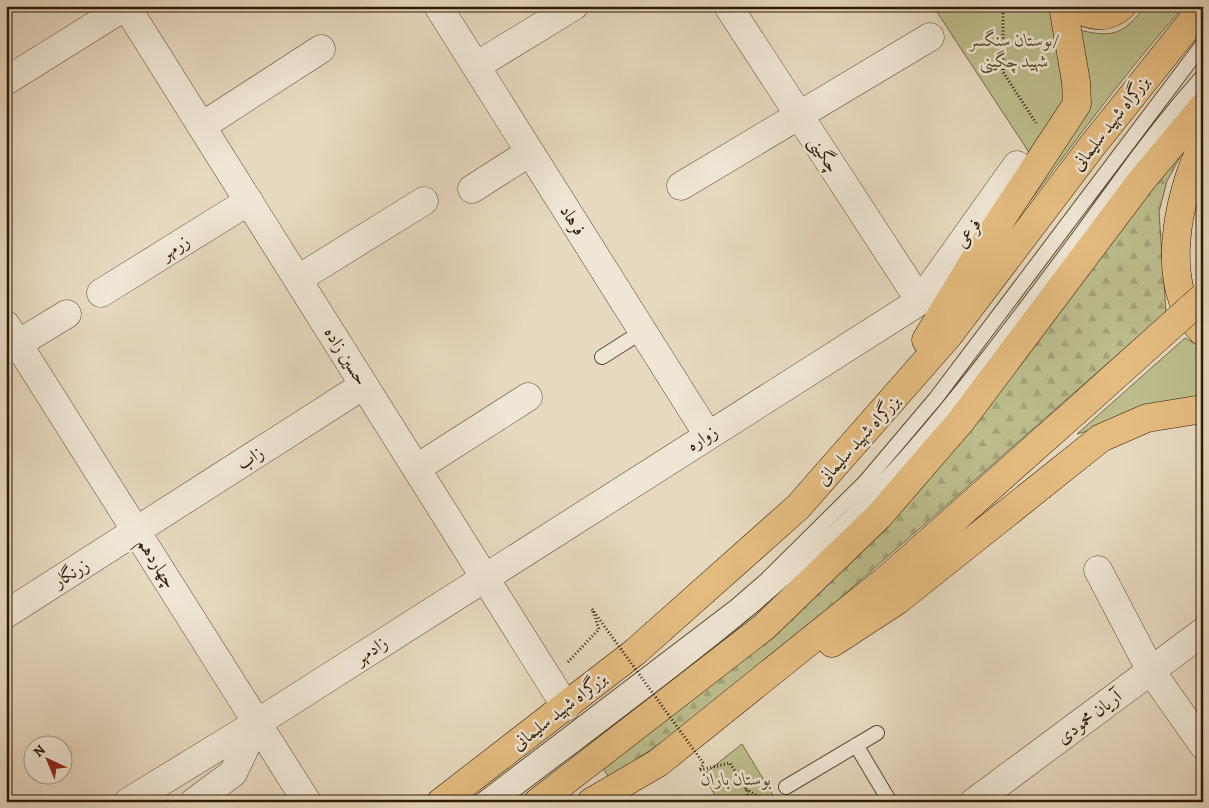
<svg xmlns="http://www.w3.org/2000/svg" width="1209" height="808" font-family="Alegreya,Amiri,serif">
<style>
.green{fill:#bdbd8d;stroke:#746c48}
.forest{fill:url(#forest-firs);stroke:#746c48}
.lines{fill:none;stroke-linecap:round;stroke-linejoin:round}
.service-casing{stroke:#5b4a33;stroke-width:16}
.minor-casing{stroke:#5b4a33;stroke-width:29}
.trunk-casing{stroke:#2c1b04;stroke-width:29}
.path{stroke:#2c1b04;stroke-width:3;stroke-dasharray:1 2.5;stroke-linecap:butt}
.service{stroke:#efe6d5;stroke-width:14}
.minor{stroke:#efe6d5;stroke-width:28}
.trunk{stroke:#e4bc80;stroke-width:28}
.trunk-bridge-casing{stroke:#2c1b04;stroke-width:29;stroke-linecap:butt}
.path-bridge{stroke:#2c1b04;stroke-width:3;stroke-dasharray:1 2.5;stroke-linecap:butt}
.trunk-bridge{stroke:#e4bc80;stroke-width:28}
.labels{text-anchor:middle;stroke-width:5;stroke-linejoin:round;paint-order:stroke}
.park-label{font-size:18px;font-style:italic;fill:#584c2d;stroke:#efe6d5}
.street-label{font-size:18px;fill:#2c1b04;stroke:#efe6d5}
</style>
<defs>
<pattern id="forest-firs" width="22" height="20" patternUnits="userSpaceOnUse" patternTransform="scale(1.25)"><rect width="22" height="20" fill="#bdbd8d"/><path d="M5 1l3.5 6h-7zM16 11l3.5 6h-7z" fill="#a3a278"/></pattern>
</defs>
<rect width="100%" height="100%" fill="#e7d9bf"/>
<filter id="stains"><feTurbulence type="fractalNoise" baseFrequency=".004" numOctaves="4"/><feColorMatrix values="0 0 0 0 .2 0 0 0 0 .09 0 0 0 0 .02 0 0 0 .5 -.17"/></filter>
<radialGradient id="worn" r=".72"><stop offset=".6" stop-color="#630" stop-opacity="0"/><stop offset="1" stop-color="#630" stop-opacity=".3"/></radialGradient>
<path class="green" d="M933,6H1050L1068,95L1032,157Z
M1145,6H1184C1112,88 1049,177 983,264L1077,124L1079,30C1113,38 1123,35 1145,6Z
M1203,173V230L1194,197Z
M1185,338L1203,348V398L1077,434Z
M742,744L777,802H719L703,775Z"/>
<path class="forest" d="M1194,131L1167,181L1159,212L1166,312L787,645L668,738L609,778L603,768L1010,378Z"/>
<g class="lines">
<g class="service-casing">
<path id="service" d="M602,357L643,331
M856,745L890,802
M786,787L877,733
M479,802L736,606L766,580L865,482L936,398L1203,44
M499,802C637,696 781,598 897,467C963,393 1022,313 1081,234C1120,180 1158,126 1203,76"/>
</g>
<g class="minor-casing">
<path id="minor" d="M126,6L566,707
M438,6L708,435
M728,6L920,301
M476,66L574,6
M6,81L126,6
M202,126L321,49
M681,186L930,37
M472,189L530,152
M298,279L424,201
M101,293L249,201
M6,325L307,802
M6,351L67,314
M417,468L528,397
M1098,570L1151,671L1203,745
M6,614L364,385
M128,802L257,723L920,301L1017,165
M194,802L233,773L257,723
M974,802L1203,632"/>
</g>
<g class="trunk-casing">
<path id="trunk" d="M1074,6C1090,17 1107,20 1122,6
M1203,144C1178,195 1157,287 1203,332
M926,340L977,256L1077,104L1076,82L1063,6
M832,643L898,600L1101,438L1147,418L1203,409
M441,802L635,652L798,507L948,336L1092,146L1203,7
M538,802L764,627L879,516L961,421L1142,180L1203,107
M591,802L658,763L887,579L1085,403"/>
</g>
<path class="path" d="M1003,6V72L1036,123
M568,662L599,629L592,609
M700,769L704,764
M700,770L730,763L747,790L748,802
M746,789L767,802"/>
<use href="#service" class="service"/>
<use href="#minor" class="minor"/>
<use href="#trunk" class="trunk"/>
<g class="trunk-bridge-casing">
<path id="trunk-bridge" d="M1085,403L1203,297"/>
</g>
<path class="path-bridge" d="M592,609L704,764"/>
<use href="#trunk-bridge" class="trunk-bridge"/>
</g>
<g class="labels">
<g class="park-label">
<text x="1014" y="46">بوستان سنگسر/<tspan x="1014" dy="21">شهید چگینی</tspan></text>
<text x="736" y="785">بوستان باران</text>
</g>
<g class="street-label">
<text transform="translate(1110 123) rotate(-52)" y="6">بزرگراه شهید سلیمانی</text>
<text transform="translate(824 154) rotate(57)" y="6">چگینی</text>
<text transform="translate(573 220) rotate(58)" y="6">فرهاد</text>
<text transform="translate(968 233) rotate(-54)" y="6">فرعی</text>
<text transform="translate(175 247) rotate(-32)" y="6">زرمهر</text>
<text transform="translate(346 356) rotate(58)" y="6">حسین زاده</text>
<text transform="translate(702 438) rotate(-32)" y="6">زواره</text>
<text transform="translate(858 440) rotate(-48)" y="6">بزرگراه شهید سلیمانی</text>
<text transform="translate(250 458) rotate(-33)" y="6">زاب</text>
<text transform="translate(157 563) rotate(58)" y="6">چهاردهم</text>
<text transform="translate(71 573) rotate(-32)" y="6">زرنگار</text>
<text transform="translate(371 650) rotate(-33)" y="6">زادمهر</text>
<text transform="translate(559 711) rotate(-38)" y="6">بزرگراه شهید سلیمانی</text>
<text transform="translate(1089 717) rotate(-37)" y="6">آریان محمودی</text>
</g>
</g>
<rect width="1209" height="808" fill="none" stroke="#e7d9bf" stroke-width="25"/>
<rect x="8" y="8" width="1194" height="793" fill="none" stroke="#2c1b04" stroke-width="2.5"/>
<rect x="12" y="12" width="1184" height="783" fill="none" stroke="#2c1b04"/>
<g transform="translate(48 760) rotate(316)"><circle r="24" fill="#efe6d5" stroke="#a19581"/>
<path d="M0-4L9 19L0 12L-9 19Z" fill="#8f2418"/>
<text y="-8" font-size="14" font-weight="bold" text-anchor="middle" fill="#2c1b04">N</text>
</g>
<rect width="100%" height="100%" filter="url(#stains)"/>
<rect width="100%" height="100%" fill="url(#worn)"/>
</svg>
